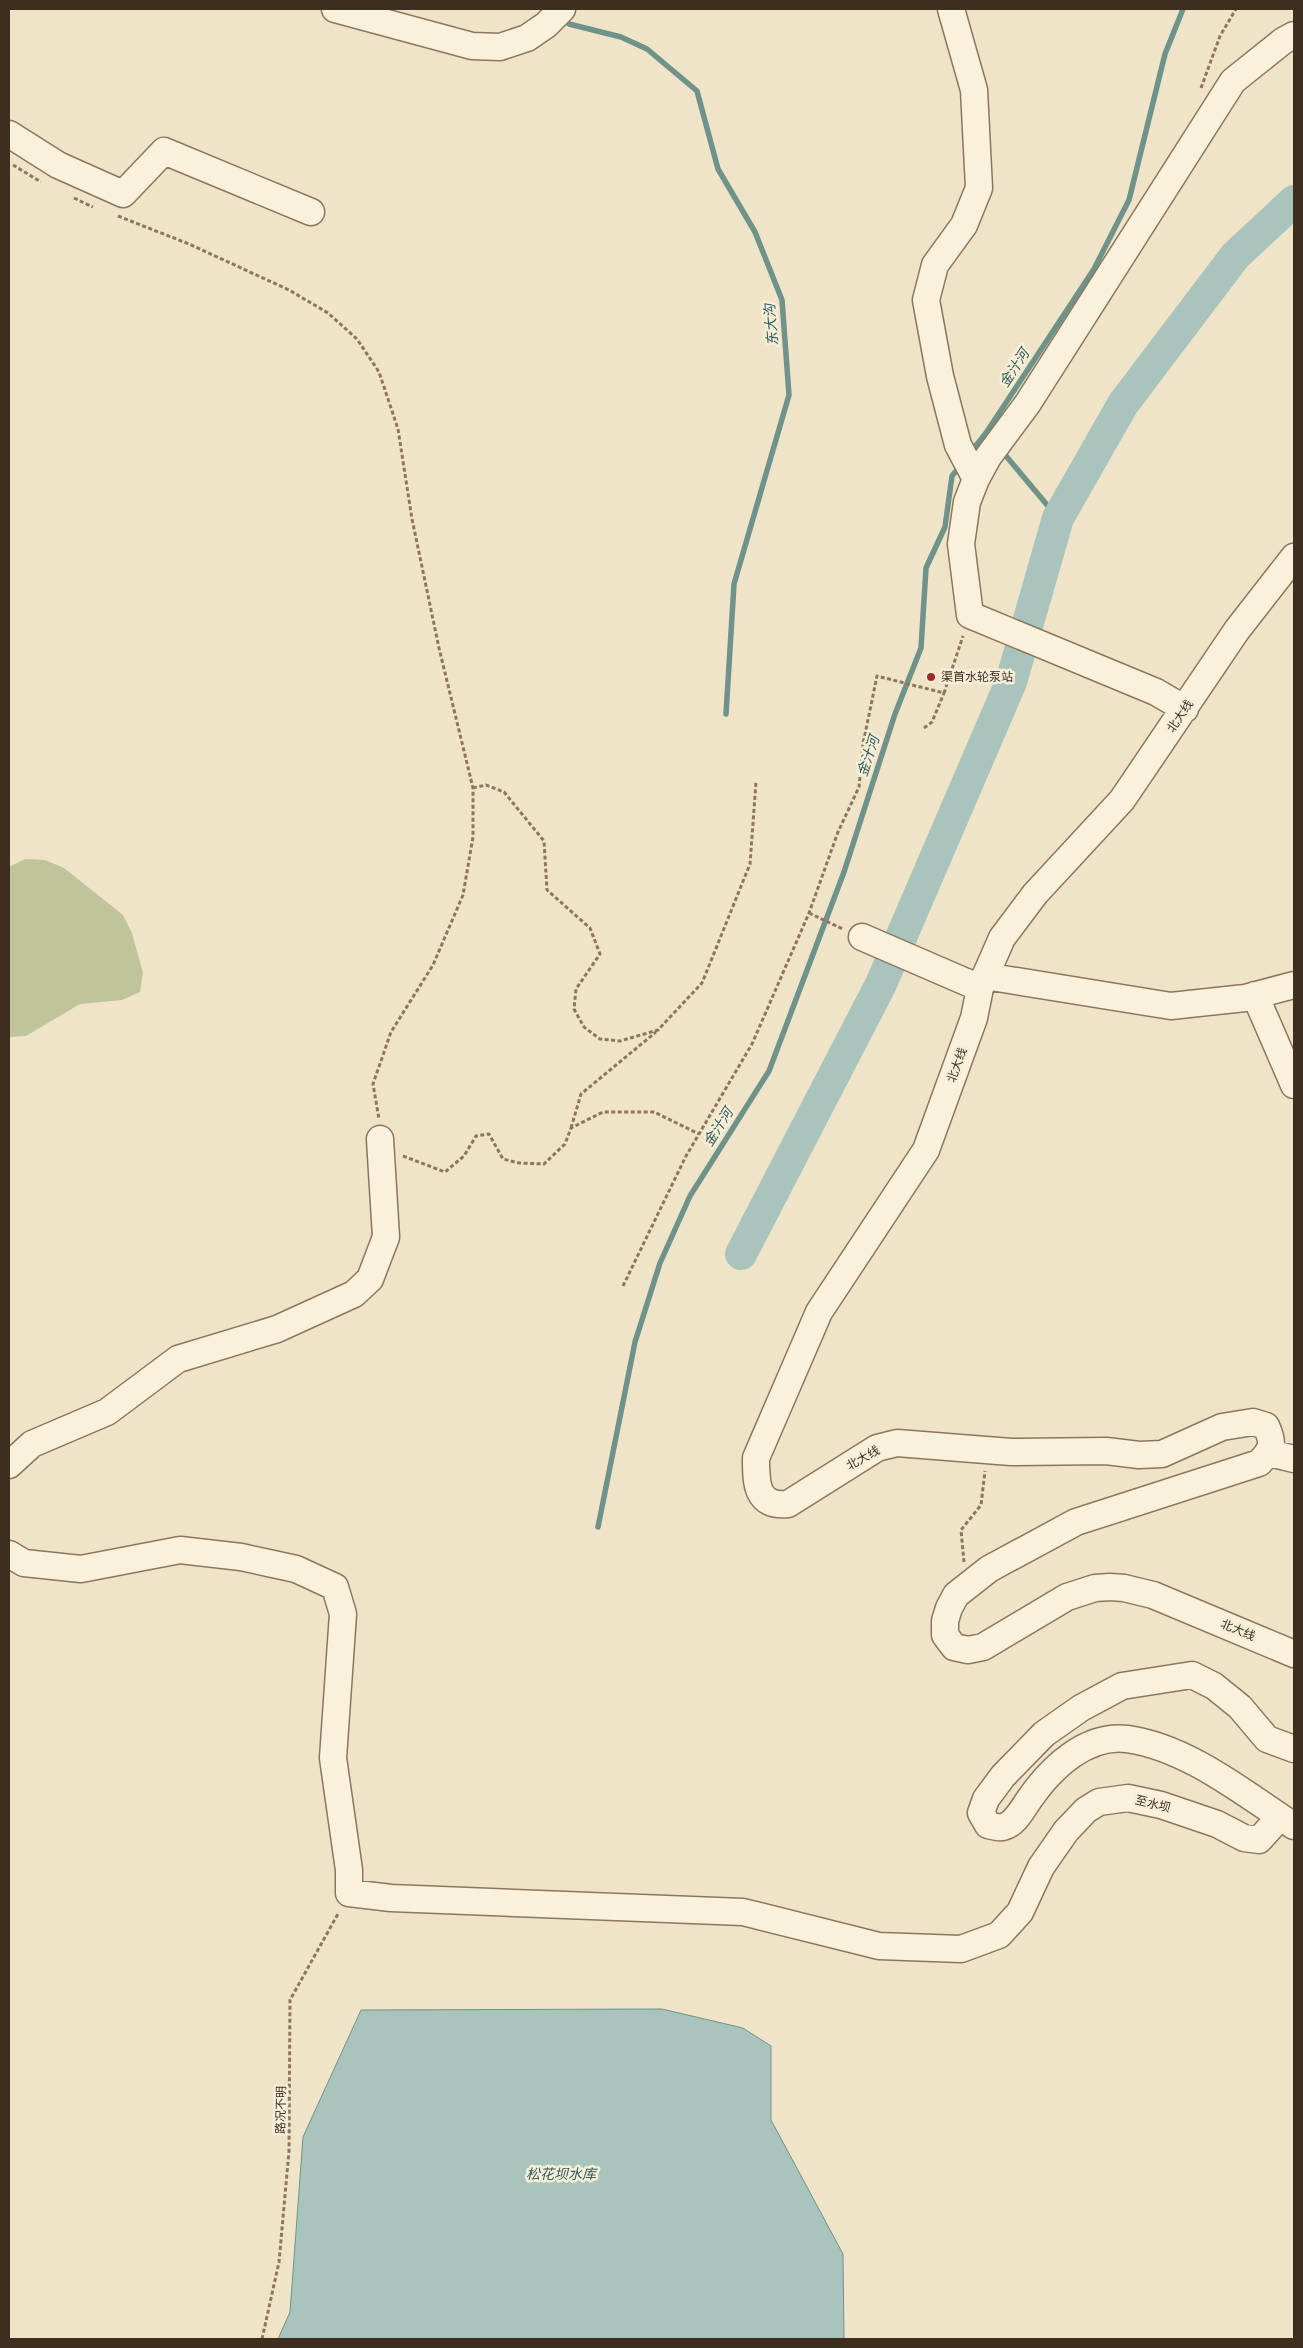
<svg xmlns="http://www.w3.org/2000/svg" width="1303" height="2348" font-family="'Crimson Pro','Noto Sans SC',serif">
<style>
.cemetery{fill:#bfc49a}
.water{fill:#a9c4bc;stroke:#6f938a}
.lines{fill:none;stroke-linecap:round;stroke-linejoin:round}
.stream{stroke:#6f938a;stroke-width:5.5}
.river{stroke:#a9c4bc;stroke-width:32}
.minor-casing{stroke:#8d765c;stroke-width:29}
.path{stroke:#8d765c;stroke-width:3;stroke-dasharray:4 2.5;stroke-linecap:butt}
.minor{stroke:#faf1dc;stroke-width:26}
.poi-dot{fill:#9e2a2b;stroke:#f7eed8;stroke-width:2}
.labels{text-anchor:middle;stroke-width:5;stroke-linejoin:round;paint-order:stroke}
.poi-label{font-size:12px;fill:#3d2e20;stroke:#f7eed8;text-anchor:start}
.street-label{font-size:12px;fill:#3d2e20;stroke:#f7eed8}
.water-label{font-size:14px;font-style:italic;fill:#2f5d5a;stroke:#f7eed8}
</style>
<rect width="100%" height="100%" fill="#f0e4c8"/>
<path class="cemetery" d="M25,859L45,860L64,868L123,915L132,933L143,973L140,992L122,1000L80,1004L26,1036L9,1037V867Z"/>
<path class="water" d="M662,2009L743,2028L771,2046V2120L843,2254L844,2339H278L290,2312L303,2137L361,2010Z"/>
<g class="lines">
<path class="stream" d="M569,24L621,37L647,49L697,91L718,169L755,232L782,300L789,395L734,584L726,714
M1001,450L1058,518
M970,453L986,433L1094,269L1129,200L1165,54L1183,9
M598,1527L635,1342L660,1263L690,1196L769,1071L844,872L895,714L921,648L926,568L945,527L952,476L960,466"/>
<path class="river" d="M741,1254L881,984L1011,682L1058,518L1123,404L1235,256L1294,201"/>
<g class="minor-casing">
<path id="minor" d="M335,9L472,46L500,47L527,38L546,25L562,9
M951,9L974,90L979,188L964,225L935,265L926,300L940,376L958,445L976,479
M9,134L58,165L123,194L164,151L311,212
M1294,557L1237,630L1122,800L1035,894L1002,938L980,988L974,1018L926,1150L819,1312L756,1458C756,1483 756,1507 788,1504L877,1448L897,1443L1011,1452L1106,1451L1139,1455L1162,1454L1222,1427L1253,1422L1266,1426C1274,1443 1273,1449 1259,1463L1076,1522L989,1569L956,1595L949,1608L945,1621V1635L954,1647L968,1650L983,1647L1067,1597L1095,1588L1110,1587L1124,1588L1153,1595L1294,1654
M1185,709L1156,692L970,615L961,544L967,502L976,479L988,457L1028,403L1233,81L1283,41L1294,35
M862,937L980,988
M985,976L1171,1006L1245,998L1294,985
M1255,995L1294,1085
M1269,1453L1294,1459
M9,1465L32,1444L107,1412L178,1359L277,1329L354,1294L370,1279L386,1237L380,1139
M9,1554L24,1563L81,1569L180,1550L241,1557L296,1569L335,1587L343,1614L333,1758L349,1870V1893L391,1898L743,1912L879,1946L961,1949L999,1935L1020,1912L1041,1867L1066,1831L1086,1810L1099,1802L1128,1798L1161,1805L1217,1824L1244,1838L1259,1840L1280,1817
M1294,1749L1267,1739L1240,1707L1214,1686L1192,1675L1122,1686L1081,1708L1044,1734L1003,1776L986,1799L981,1813L988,1825C992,1826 999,1828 1003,1827C1016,1824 1024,1806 1031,1797C1052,1767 1087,1734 1127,1739C1187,1747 1245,1794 1294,1826"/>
</g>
<path class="path" d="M1201,88L1220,36L1236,9
M13,165L41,182
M74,198L93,207
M118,216L189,244L289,290L328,313L357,339L379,372L398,429L412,519L439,648L473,788V837L463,895L433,965L391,1032L373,1084L379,1119
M924,728L932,722L944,693
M473,788L486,785L504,792L544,841L547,890L590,928L600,954L576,989L574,1009L584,1027L600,1039L620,1041L658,1030L702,983L750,864L756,782
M809,913L843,929
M571,1128L581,1094L656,1032
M403,1156L445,1172L464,1156L476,1136L489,1134L503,1159L519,1163L544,1164L565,1144L571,1128L603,1112H654L699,1134
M623,1286L686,1156L752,1044L809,913L838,832L859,787L863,744L877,676L944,693L963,636
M964,1562L961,1530L981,1505L985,1471
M262,2339L279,2262L289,2151L290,2000L339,1912"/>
<use href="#minor" class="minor"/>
</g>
<circle class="poi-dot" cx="931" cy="677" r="5"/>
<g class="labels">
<g class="poi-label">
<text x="941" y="681">渠首水轮泵站</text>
</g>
<g class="street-label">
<text transform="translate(1180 716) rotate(-56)" y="4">北大线</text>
<text transform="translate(957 1065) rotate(-70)" y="4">北大线</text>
<text transform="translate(863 1458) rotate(-29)" y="4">北大线</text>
<text transform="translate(1238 1630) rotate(23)" y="4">北大线</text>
<text transform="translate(1153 1804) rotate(14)" y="4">至水坝</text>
<text transform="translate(281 2110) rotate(-89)" y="4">路况不明</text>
</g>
<g class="water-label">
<text transform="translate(771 325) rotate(-95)" y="5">东大沟</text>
<text transform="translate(1014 368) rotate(-57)" y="5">金汁河</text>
<text transform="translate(868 756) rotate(-72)" y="5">金汁河</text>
<text transform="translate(718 1127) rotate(-58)" y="5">金汁河</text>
<text x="561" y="2179">松花坝水库</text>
</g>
</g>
<rect width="1303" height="2348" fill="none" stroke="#3d2e20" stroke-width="20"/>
</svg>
